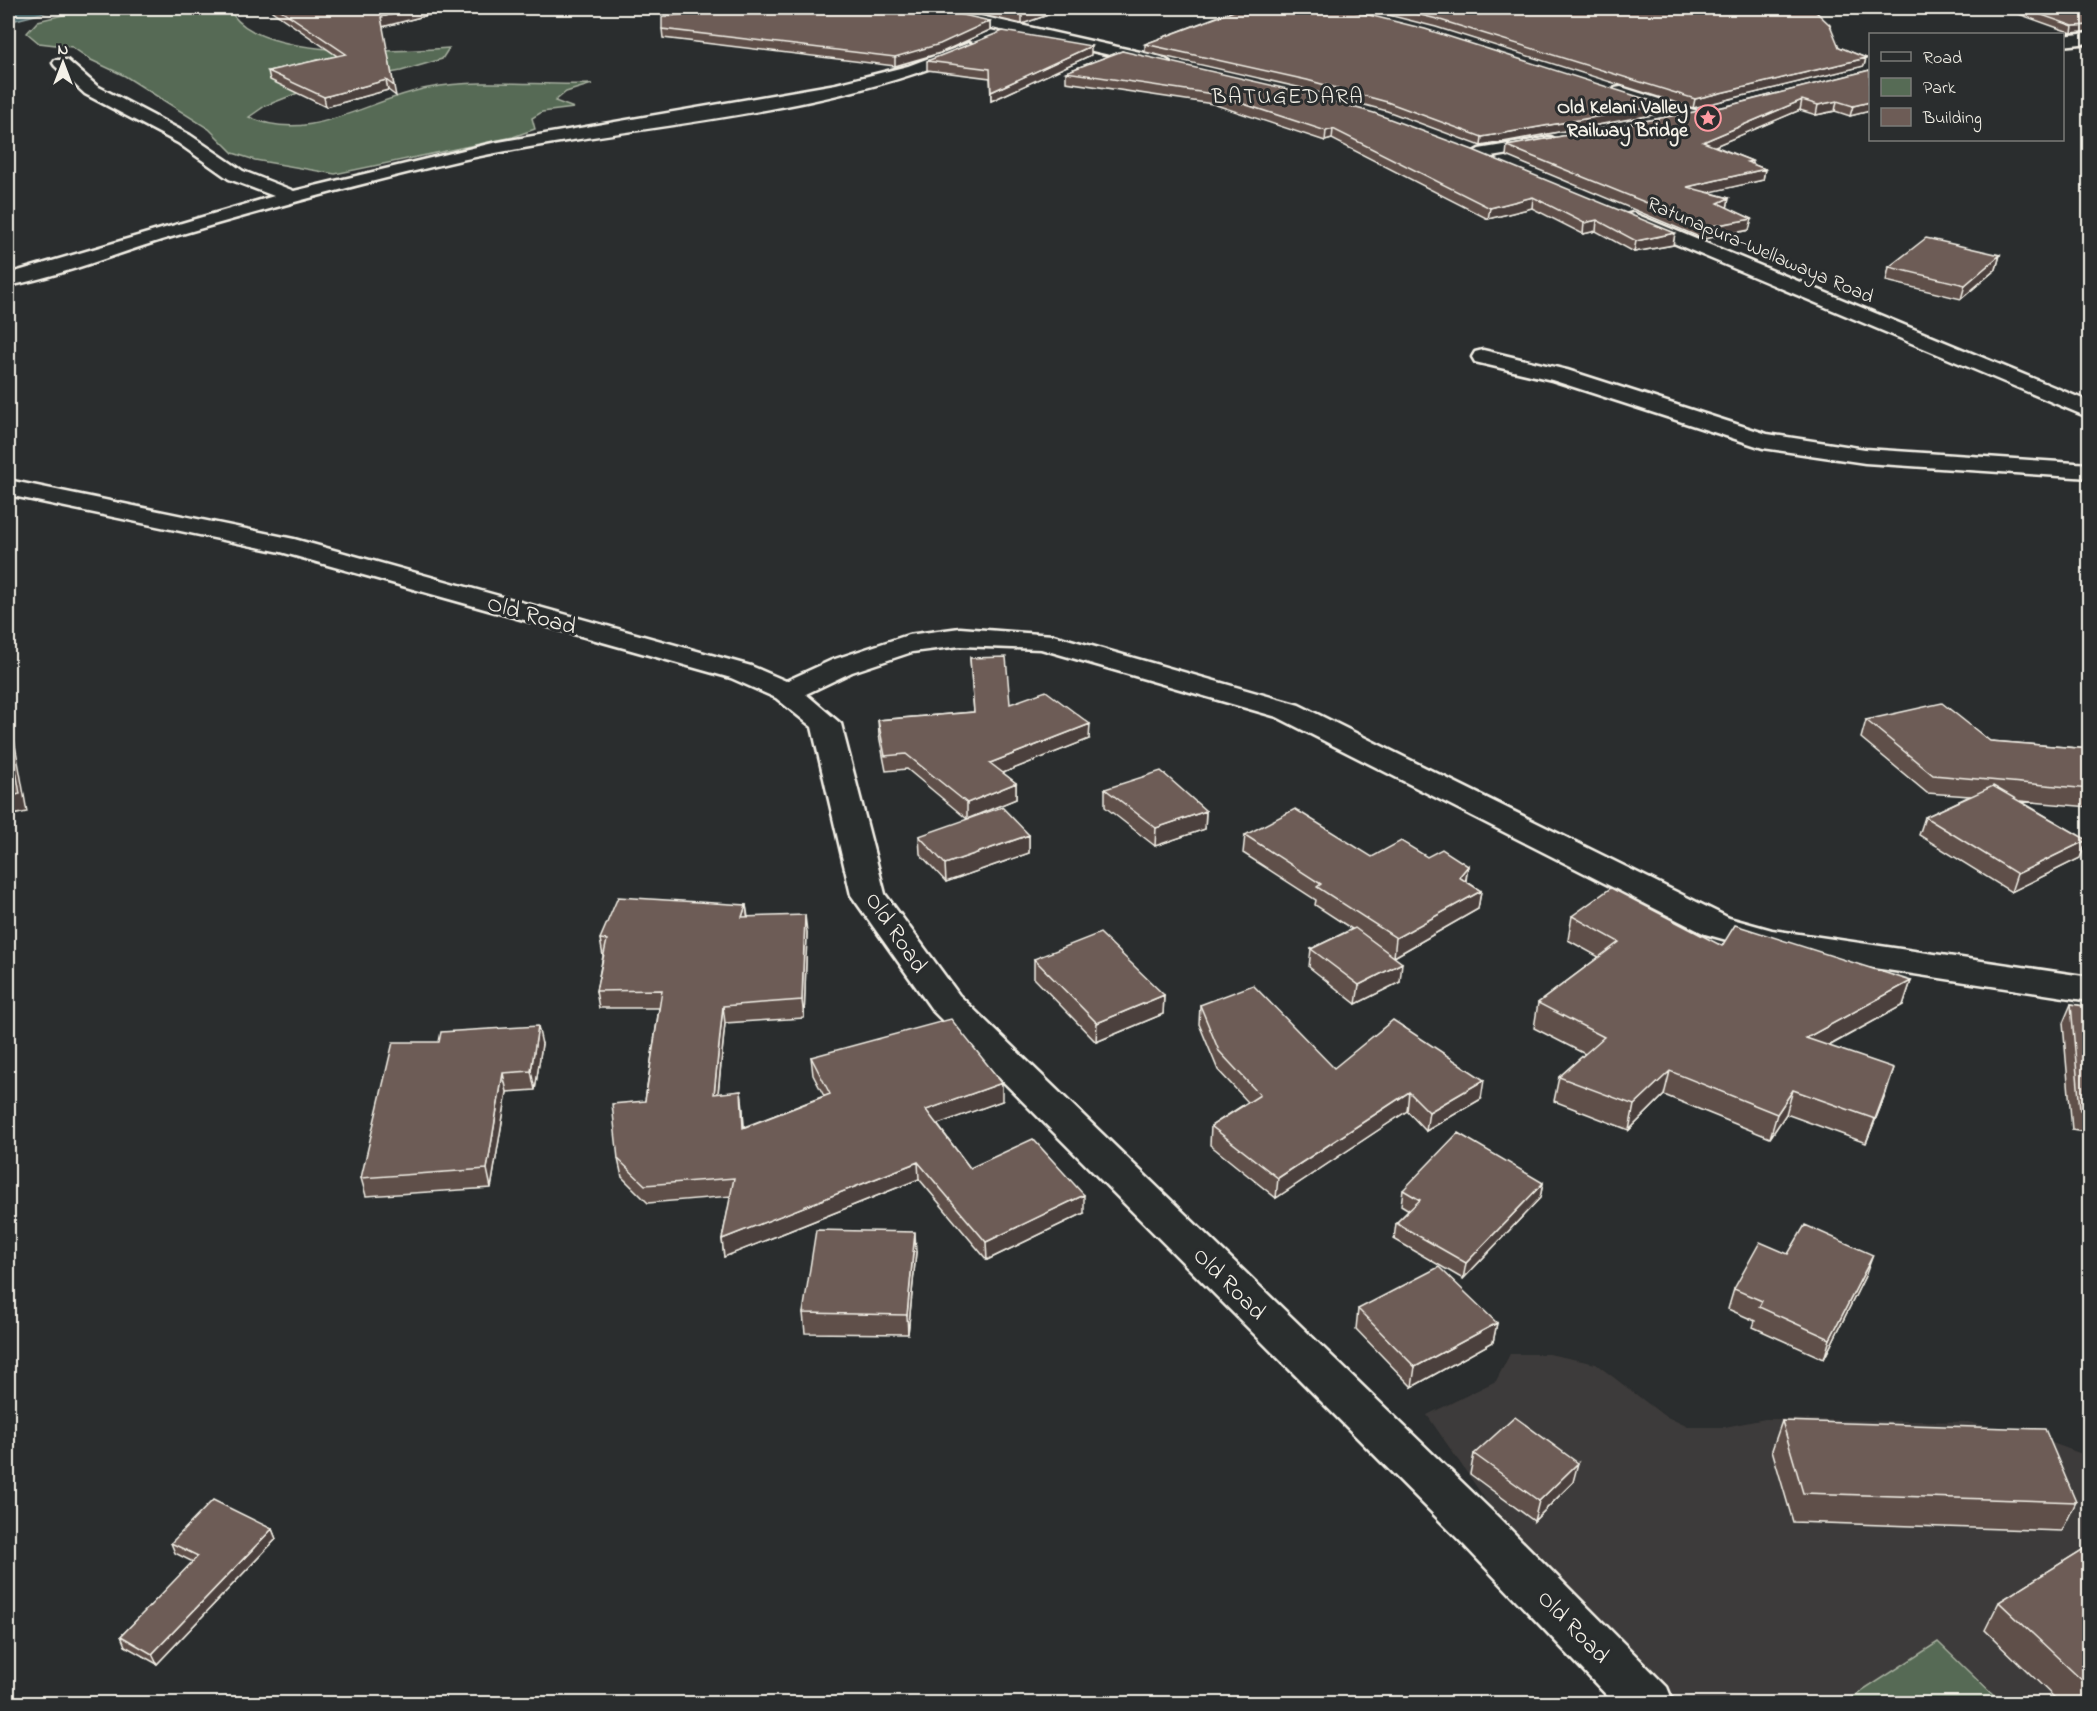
<svg xmlns="http://www.w3.org/2000/svg" width="2097" height="1711" font-family="'Indie Flower',sans-serif">
<style>
.built{fill:#3e3b3a}
.green{fill:#566b55;stroke:#a5ae9e;stroke-width:1.5}
.water{fill:#48666b;stroke:#8d9e9d;stroke-width:1.5}
.lines{fill:none;stroke-linecap:round;stroke-linejoin:round}
.minor-casing{stroke:#f4f1e8;stroke-width:5}
.trunk-casing{stroke:#f4f1e8;stroke-width:5}
.minor{fill:#2a2d2e;fill-rule:evenodd}
.trunk{fill:#2a2d2e;fill-rule:evenodd}
.wall{fill:#5e4f4a;stroke:#f4f1e8;stroke-width:1.5}
.shaded-wall{fill:#4c403c;stroke:#f4f1e8;stroke-width:1.5}
.building{fill:#6d5c56;stroke:#f4f1e8;stroke-width:1.5}
.labels{text-anchor:middle;stroke-width:6;stroke-linejoin:round;paint-order:stroke}
.far-poi-label{font-size:20px;font-weight:bold;fill:#f4f1e8;stroke:#2a2d2e;text-anchor:end}
.far-street-label{font-size:20px;fill:#f4f1e8;stroke:#2a2d2e}
.far-quarter-label{font-size:22px;letter-spacing:1.5px;fill:#f4f1e8;stroke:#2a2d2e}
.street-label{font-size:24px;fill:#f4f1e8;stroke:#2a2d2e}
</style>
<rect width="100%" height="100%" fill="#2a2d2e"/>
<filter id="ink" filterUnits="userSpaceOnUse"><feTurbulence type="fractalNoise" baseFrequency=".0167" numOctaves="2"/><feDisplacementMap in="SourceGraphic" scale="12" xChannelSelector="R" yChannelSelector="G"/><feConvolveMatrix kernelMatrix="1 2 1 2 8 2 1 2 1" color-interpolation-filters="sRGB"/></filter>
<g filter="url(#ink)">
<path class="built" d="M1510,1354H1549L1596,1364L1663,1415L1688,1427H1725L1765,1419L1968,1422L2036,1437L2090,1457L2089,1703H1670L1532,1567L1427,1415L1496,1381Z"/>
<path class="green" d="M92,8H242L233,15C265,59 399,52 449,48L442,59L401,71L313,87L265,106L249,117C311,145 368,99 428,88C483,78 537,86 592,84L566,92L555,101L574,108L542,112L532,118L535,129L513,137L335,174L255,160L233,153L209,129L125,76L91,60L72,47L39,43L27,33L38,21Z
M1938,1642L2001,1703H1844Z"/>
<path class="water" d="M8,8H62L8,22Z"/>
<g class="lines">
<g class="minor-casing">
<path id="minor" d="M2090,33V43L2062,46V36Z
M969,43L975,45L977,48L975,51C817,119 628,124 461,160C360,183 260,211 161,240C111,256 59,276 8,286V274L274,196L229,179L178,143L85,94L55,66L53,63L55,60H67L97,86L190,135L243,171L294,191L493,143L836,84L908,66Z
M1621,87L1700,112L1703,116L1694,121L1615,96L1613,92L1615,88Z
M1551,137L1560,142L1557,146L1479,159L1470,154L1479,149Z
M1483,350L1567,370L1767,434L1865,449L2090,464V478L1865,463L1763,448L1552,380L1475,362L1472,357L1475,352Z
M8,480L294,539L751,666L786,681L832,660L908,635L960,628L1053,635L1299,705L1729,918L1772,930L2090,977V1001L1770,952L1705,934L1277,717L1041,649L960,646L912,652L852,672L806,694L841,724L885,894L959,995L1498,1517L1667,1687L1674,1704H1615L1464,1545L933,1011L851,895L812,727L776,698L731,678L281,552L8,495Z"/>
</g>
<g class="trunk-casing">
<path id="trunk" d="M919,8H945L1162,57L1170,62L1162,67L927,13Z
M1633,213L2090,402V418L1626,223L1623,219L1626,215Z"/>
</g>
<use href="#minor" class="minor"/>
<use href="#trunk" class="trunk"/>
</g>
<path class="wall" d="M271,8H455L382,27L396,96L388,90L326,107L270,80L268,71L337,56L272,11Z
M952,8H1068L1022,24Z
M1223,8H1341L1664,105L1663,113L1481,146L1387,111L1306,89L1145,52V44L1235,10Z
M1361,8H1787L1839,47L1866,58L1864,66L1693,108L1436,27Z
M2002,8H2090L2072,33Z
M990,21V30L940,53L895,66L663,38L662,29Z
M1122,51L1675,233L1673,245L1634,252L1596,231L1583,234L1532,208L1488,219L1332,139L1325,141L1213,104L1066,82V72Z
M1091,55L991,101L990,78L927,70V61Z
M1870,70V111L1850,116L1835,111L1816,115L1800,110L1715,146L1752,161V164L1765,169L1763,180L1708,192L1729,198L1727,208L1752,219L1749,230L1704,239L1506,156L1507,146L1727,106Z
M2000,255L1996,269L1961,299L1886,281L1889,267Z
M970,658L1010,704L1089,739L1003,773L1016,783V799L967,819L907,769L886,771L879,735L878,720L974,712Z
M1866,720L1990,741L2090,749V807L2020,801L2087,840L2080,858L2011,892L1919,835L1925,817L1970,796L1927,793L1861,738Z
M1105,789L1206,811L1205,829L1155,846L1105,807Z
M1029,835V853L946,882L920,854L919,836Z
M1245,835L1372,857H1427L1468,866L1466,881L1481,891L1478,909L1394,957L1400,982L1356,1004L1309,967L1311,949L1352,929L1315,905L1316,900L1243,853Z
M746,905L748,917L807,932L804,1018L725,1023L718,1094L741,1091L744,1127L824,1096L813,1075L811,1057L1002,1101L937,1124L970,1168L1084,1213L987,1260L919,1179L724,1257L722,1239L731,1196L648,1203L622,1177L618,1159L645,1101L659,1008H599L596,991L603,956L600,939Z
M1572,916L1911,981L1903,1005L1829,1046L1886,1093L1866,1143L1786,1114L1770,1138L1664,1095L1629,1130L1554,1101L1559,1077L1585,1054L1534,1028L1538,1003L1599,957L1568,940Z
M1034,959L1164,995L1163,1014L1096,1042L1034,978Z
M2071,1004L2090,1007V1133L2072,1130L2063,1023Z
M1200,1005L1334,1068L1481,1099L1426,1131L1407,1111L1276,1198L1210,1145L1211,1126L1248,1102L1218,1070L1199,1024Z
M542,1044L535,1090L507,1092L491,1188L366,1196L361,1178Z
M1543,1183L1540,1198L1463,1279L1394,1239L1396,1223L1409,1210L1401,1205L1403,1190Z
M916,1252L908,1334L805,1333L803,1313Z
M1788,1254L1866,1274L1824,1359L1753,1327L1755,1321L1728,1309L1734,1289Z
M1358,1309L1497,1323L1493,1342L1412,1387L1356,1329Z
M1782,1421L2076,1502L2062,1531L1793,1522L1772,1450Z
M1474,1454L1573,1482L1534,1521L1470,1474Z
M272,1529L276,1539L157,1664L125,1646L121,1636L193,1562L175,1553L171,1543Z
M2090,1545V1704H2061L1985,1630L1999,1602Z"/>
<path class="shaded-wall" d="M419,8H455L382,27L381,17Z
M1042,8H1068L1022,24V14Z
M990,21V30L940,53L895,66V57Z
M2090,25V31L2072,33L2073,26Z
M1091,46V55L991,101V92Z
M1866,58L1864,66L1693,108L1695,99Z
M386,80L388,90L326,107L324,97Z
M1802,100L1800,110L1701,152L1703,142Z
M1837,101L1835,111L1816,115L1818,105Z
M1870,102V111L1850,116L1853,106Z
M1664,105L1663,113L1481,146L1482,137Z
M1333,129L1332,139L1325,141L1326,131Z
M1765,169L1763,180L1685,198L1687,187Z
M1533,197L1532,208L1488,219L1490,208Z
M1729,198L1727,209L1718,203Z
M1752,219L1749,230L1704,239L1706,227Z
M1597,220L1596,231L1583,234L1584,223Z
M1675,233L1673,245L1634,252L1636,241Z
M2000,255L1996,269L1961,299L1965,285Z
M8,722L14,739L27,812L8,816Z
M1090,724L1089,739L990,778V763Z
M1016,783V799L967,819V803Z
M1206,811L1205,829L1155,846L1156,828Z
M1029,835V853L946,882L945,864Z
M2087,840L2080,858L2011,892L2017,874Z
M1468,866L1465,884L1459,877Z
M1481,891L1478,909L1394,957L1396,938Z
M746,905L748,922L742,917Z
M805,915L807,932L804,1018L802,1000Z
M1402,963L1400,982L1356,1004L1359,985Z
M1911,981L1903,1005L1799,1062L1806,1038Z
M1164,995L1163,1014L1096,1042L1097,1023Z
M723,1006L725,1023L716,1112L714,1094Z
M538,1026L542,1044L535,1090L531,1071Z
M1894,1068L1886,1093L1866,1143L1875,1119Z
M1670,1071L1664,1095L1629,1130L1634,1105Z
M503,1073L507,1092L491,1188L487,1169Z
M1484,1080L1481,1099L1426,1131L1429,1112Z
M1002,1083V1101L927,1128L926,1110Z
M1793,1090L1786,1114L1770,1138L1777,1114Z
M741,1091L743,1109L745,1145L743,1128Z
M1409,1092L1407,1111L1276,1198L1278,1178Z
M918,1162L919,1179L724,1257L722,1239Z
M1543,1183L1540,1198L1463,1279L1466,1263Z
M1084,1195V1213L987,1260L986,1242Z
M915,1232L916,1252L908,1334L907,1315Z
M1873,1255L1866,1274L1824,1359L1830,1339Z
M1497,1323L1493,1342L1412,1387L1415,1367Z
M1578,1463L1573,1482L1534,1521L1539,1501Z
M272,1529L276,1539L157,1664L152,1654Z
M2090,1686V1704H2079L2089,1687Z"/>
<path class="building" d="M278,8H419L381,17L394,86L386,80L324,97L268,71L346,54Z
M732,8H932L990,21L940,44L895,57L662,29V17Z
M991,8H1042L1022,14Z
M1242,8H1341L1425,29L1664,105L1482,137L1387,102L1307,80L1145,44Z
M1392,8H1787L1814,10L1830,25L1839,47L1866,58L1695,99L1437,19Z
M2022,8H2090V25L2073,26Z
M1003,31L1091,46L991,92L990,69L927,61Z
M1122,51L1296,91L1374,113L1473,150L1675,233L1636,241L1597,220L1584,223L1533,197L1490,208L1333,129L1326,131L1213,94L1066,72Z
M1870,70V102L1853,106L1837,101L1818,105L1802,100L1703,142L1752,161L1747,162L1765,169L1687,187L1729,198L1718,203L1752,219L1706,227L1507,146L1727,106Z
M1926,238L2000,255L1965,285L1889,267Z
M1006,657L1010,704L1046,691L1090,724L990,763L1016,783L967,803L906,754L885,756L878,720L974,712L970,658Z
M1942,703L1990,741L2090,749V789L1933,775L1866,720Z
M8,722L20,794L8,797Z
M1161,771L1206,811L1156,828L1105,789Z
M1993,786L2087,840L2017,874L1925,817Z
M1002,807L1029,835L945,864L919,836Z
M1295,809L1372,857L1401,841L1427,857L1442,849L1468,866L1459,877L1481,891L1396,938L1317,887L1321,884L1245,835Z
M1611,888L1722,946L1735,925L1911,981L1806,1038L1894,1068L1875,1119L1793,1090L1777,1114L1670,1071L1634,1105L1559,1077L1604,1037L1538,1003L1619,942L1572,916Z
M618,897L746,905L742,917L805,915L802,1000L723,1006L714,1094L741,1091L743,1128L830,1094L811,1057L951,1019L1002,1083L926,1110L970,1168L1033,1139L1084,1195L986,1242L918,1162L722,1239L734,1178L645,1185L618,1159L612,1104L645,1101L662,990L596,991L607,940L600,939Z
M1355,928L1402,963L1359,985L1311,949Z
M1100,933L1164,995L1097,1023L1034,959Z
M1253,985L1334,1068L1393,1020L1484,1080L1429,1112L1409,1092L1278,1178L1211,1126L1260,1095L1219,1051L1200,1005Z
M2071,1004L2090,1007V1112L2080,1110Z
M538,1026L531,1071L503,1073L487,1169L361,1178L393,1042H439L441,1032Z
M1458,1133L1543,1183L1466,1263L1396,1223L1420,1200L1403,1190Z
M1805,1225L1873,1255L1830,1339L1759,1307L1762,1301L1734,1289L1760,1242L1788,1254Z
M816,1230L915,1232L907,1315L803,1313Z
M1439,1267L1497,1323L1415,1367L1358,1309Z
M1515,1417L1578,1463L1539,1501L1474,1454Z
M1782,1421L2045,1429L2076,1502L1803,1493Z
M213,1500L272,1529L152,1654L121,1636L198,1556L171,1543Z
M2090,1545V1686L2089,1687L1999,1602Z"/>
</g>
<defs>
<g id="sight-ring" transform="scale(1.35)"><circle r="9.5" fill="#2a2d2e" stroke="#ff9aa2" stroke-width="1.5"/><path d="M0-6L1.8-2.2L6-1.7L2.9 1.2L3.7 5.4L0 3.3L-3.7 5.4L-2.9 1.2L-6-1.7L-1.8-2.2Z" fill="#ff9aa2"/></g>
</defs>
<g fill-rule="evenodd">
<use href="#sight-ring" x="1708" y="118"/>
</g>
<g class="labels">
<g class="far-poi-label">
<text x="1688" y="113">Old Kelani Valley<tspan x="1688" dy="23">Railway Bridge</tspan></text>
</g>
<g class="far-street-label">
<text transform="translate(1761 249) rotate(23)" y="7">Ratunapura-Wellawaya Road</text>
</g>
<g class="far-quarter-label">
<text x="1288" y="103">BATUGEDARA</text>
</g>
<g class="street-label">
<text transform="translate(532 614) rotate(16)" y="8">Old Road</text>
<text transform="translate(897 932) rotate(56)" y="8">Old Road</text>
<text transform="translate(1230 1283) rotate(45)" y="8">Old Road</text>
<text transform="translate(1574 1626) rotate(46)" y="8">Old Road</text>
</g>
</g>
<rect width="2097" height="1711" fill="none" stroke="#2a2d2e" stroke-width="30"/>
<rect x="15" y="15" width="2067" height="1681" fill="none" stroke="#f4f1e8" stroke-width="2" filter="url(#ink)"/>
<rect x="1869" y="33" width="195" height="108" fill="#2a2d2e" stroke="#7b7b78" stroke-width="1.5"/>
<rect x="1881" y="52" width="30" height="9" fill="#2a2d2e" stroke="#7b7b78" stroke-width="1.5"/>
<text x="1923" y="63" font-size="18" fill="#f4f1e8">Road</text>
<rect x="1881" y="78" width="30" height="18" fill="#566b55" stroke="#7b7b78" stroke-width="1.5"/>
<text x="1923" y="93" font-size="18" fill="#f4f1e8">Park</text>
<rect x="1881" y="108" width="30" height="18" fill="#6d5c56" stroke="#7b7b78" stroke-width="1.5"/>
<text x="1923" y="123" font-size="18" fill="#f4f1e8">Building</text>
<g transform="translate(63 63)" stroke="#2a2d2e" stroke-width="4.5" paint-order="stroke">
<path d="M0-4.5L10 22L0 15L-10 22Z" fill="#f4f1e8"/>
<text y="-9" font-size="16" font-weight="bold" text-anchor="middle" fill="#f4f1e8">N</text>
</g>
</svg>
